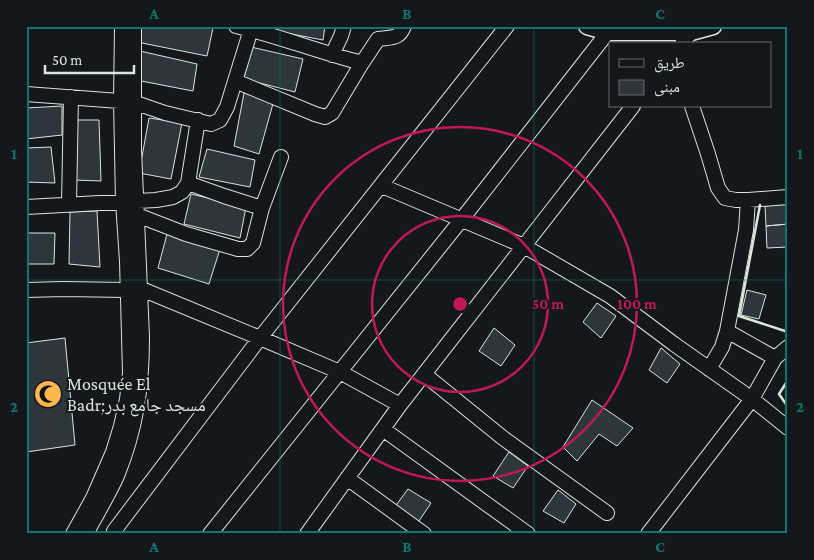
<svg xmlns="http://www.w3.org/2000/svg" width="814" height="560" font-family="'Crimson Pro','Noto Naskh Arabic',serif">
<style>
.building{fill:#2c363c;stroke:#d8e6dc}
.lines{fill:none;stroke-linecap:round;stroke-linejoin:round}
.minor-casing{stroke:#d8e6dc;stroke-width:16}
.major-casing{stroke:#d8e6dc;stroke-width:19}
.minor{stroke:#14181c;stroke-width:14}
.major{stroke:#14181c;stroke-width:16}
.wall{stroke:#d8e6dc;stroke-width:2.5}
.grid{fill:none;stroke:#0f766e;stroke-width:1;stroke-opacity:0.55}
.ring{fill:none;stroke:#c2185b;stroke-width:2.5}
.labels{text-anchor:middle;stroke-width:4;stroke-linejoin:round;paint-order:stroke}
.poi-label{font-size:18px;fill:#d8e6dc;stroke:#14181c;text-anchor:start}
.centre{fill:#c2185b;stroke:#14181c;stroke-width:2.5}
.ring-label{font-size:15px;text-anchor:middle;font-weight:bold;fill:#c2185b;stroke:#14181c;stroke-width:4;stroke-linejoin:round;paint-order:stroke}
.neatline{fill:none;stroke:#0f766e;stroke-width:2}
.grid-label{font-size:16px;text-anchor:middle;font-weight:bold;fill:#0f766e}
</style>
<rect width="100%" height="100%" fill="#14181c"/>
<path class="building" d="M140,26H202L213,28L207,56L137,42Z
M266,26H325L323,40L265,29Z
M251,47L303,59L295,92L244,79Z
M140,51L197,64L193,91L136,80Z
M244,93L274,100L259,154L234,146Z
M62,106V135L26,139V108Z
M149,118L182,123L171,179L139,173Z
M74,120H99L101,181L74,180Z
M51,147L55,183L26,182V148Z
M207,149L255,160L250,187L199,177Z
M191,194L246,207L240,238L184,224Z
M788,204V224L766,226L765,206Z
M97,211L100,267L69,264L70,212Z
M788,224V247L767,248L766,226Z
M26,233H55L54,264H26Z
M167,234L220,249L209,284L158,268Z
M747,290L766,295L759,319L741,315Z
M597,303L616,316L601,338L583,322Z
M494,328L515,345L501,366L479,351Z
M65,338L75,445L26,452V343Z
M661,348L680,364L667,383L649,370Z
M592,400L633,428L617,446L599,434L577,461L563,447Z
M509,452L528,466L513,488L493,476Z
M408,489L431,503L417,524L394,508Z
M558,490L576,504L564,523L543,511Z"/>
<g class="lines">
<g class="minor-casing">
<path id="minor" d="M236,26C279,36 319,52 362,63L378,39C390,37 399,40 404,26
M682,44L691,32
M332,55L341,36L344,26
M235,81L315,114L325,117L332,113L362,63
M26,94L133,102L165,113L211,124L220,120L227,107L252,26
M692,106L708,154L718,188L725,198L736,200H748L788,197
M188,183L224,196L262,208
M382,186L524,246L610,296L674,344L752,399L788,428
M69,204L71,97
M26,207L156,200L173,197L182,192L188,183L198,120
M137,215L186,234L238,249H247L253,243L262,208L281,157
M139,288L260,338L340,372L400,405
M26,290L63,289L127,290
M727,331L775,358
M709,369L722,347L727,331L746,230L748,200
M424,374L503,438L607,513
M383,429L528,534
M347,478L424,534
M73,534L93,498L113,452L121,426L127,399L130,373L127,261L123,202L121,100L122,26
M86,534C96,515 108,496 117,476C136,429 142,388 142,337L134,149V26
M114,534V531L260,338L507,26
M210,534L462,219L608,32
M307,534L400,405L633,106
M648,534L752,399L775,358L788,347"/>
</g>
<g class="major-casing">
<path id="major" d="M587,26L608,32H691L713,26"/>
</g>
<use href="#minor" class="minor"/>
<use href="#major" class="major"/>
<path class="wall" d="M760,205L739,316L788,332
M788,380L779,394L788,407"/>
</g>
<path class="grid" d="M280,26V534M534,26V534M26,280H788"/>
<g class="ring">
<circle cx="460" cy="304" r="88"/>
<circle cx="460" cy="304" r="177"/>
</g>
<defs>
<g id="mosque-disc" transform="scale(1.4375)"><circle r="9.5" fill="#ffb74d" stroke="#14181c"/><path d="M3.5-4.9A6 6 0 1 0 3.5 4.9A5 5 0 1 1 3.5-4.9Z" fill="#111"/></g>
</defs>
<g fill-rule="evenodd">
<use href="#mosque-disc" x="48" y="394"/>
</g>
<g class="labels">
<g class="poi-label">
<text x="67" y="390">Mosquée El<tspan x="67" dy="21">Badr;مسجد جامع بدر</tspan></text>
</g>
</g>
<circle cx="460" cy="304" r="8" class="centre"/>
<g class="ring-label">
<text x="548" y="309">50 m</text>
<text x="637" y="309">100 m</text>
</g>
<rect width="814" height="560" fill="none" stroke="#14181c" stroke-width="55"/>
<rect x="609" y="42" width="162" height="65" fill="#14181c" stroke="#626a69"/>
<rect x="619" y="59" width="25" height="8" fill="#14181c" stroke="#626a69"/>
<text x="654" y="68" font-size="15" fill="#d8e6dc">طريق</text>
<rect x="619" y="80" width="25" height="15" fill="#2c363c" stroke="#626a69"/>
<text x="654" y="92" font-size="15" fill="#d8e6dc">مبنى</text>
<path d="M45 65v8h89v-8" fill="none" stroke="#d8e6dc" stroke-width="2.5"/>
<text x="52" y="65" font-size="15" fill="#d8e6dc" stroke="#14181c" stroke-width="4" paint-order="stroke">50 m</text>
<rect x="28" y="28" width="758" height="504" class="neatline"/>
<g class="grid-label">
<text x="154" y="19">A</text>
<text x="407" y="19">B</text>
<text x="660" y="19">C</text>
<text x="14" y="159">1</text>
<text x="800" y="159">1</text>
<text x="14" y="412">2</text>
<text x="800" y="412">2</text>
<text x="154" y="552">A</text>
<text x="407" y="552">B</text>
<text x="660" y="552">C</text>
</g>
</svg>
